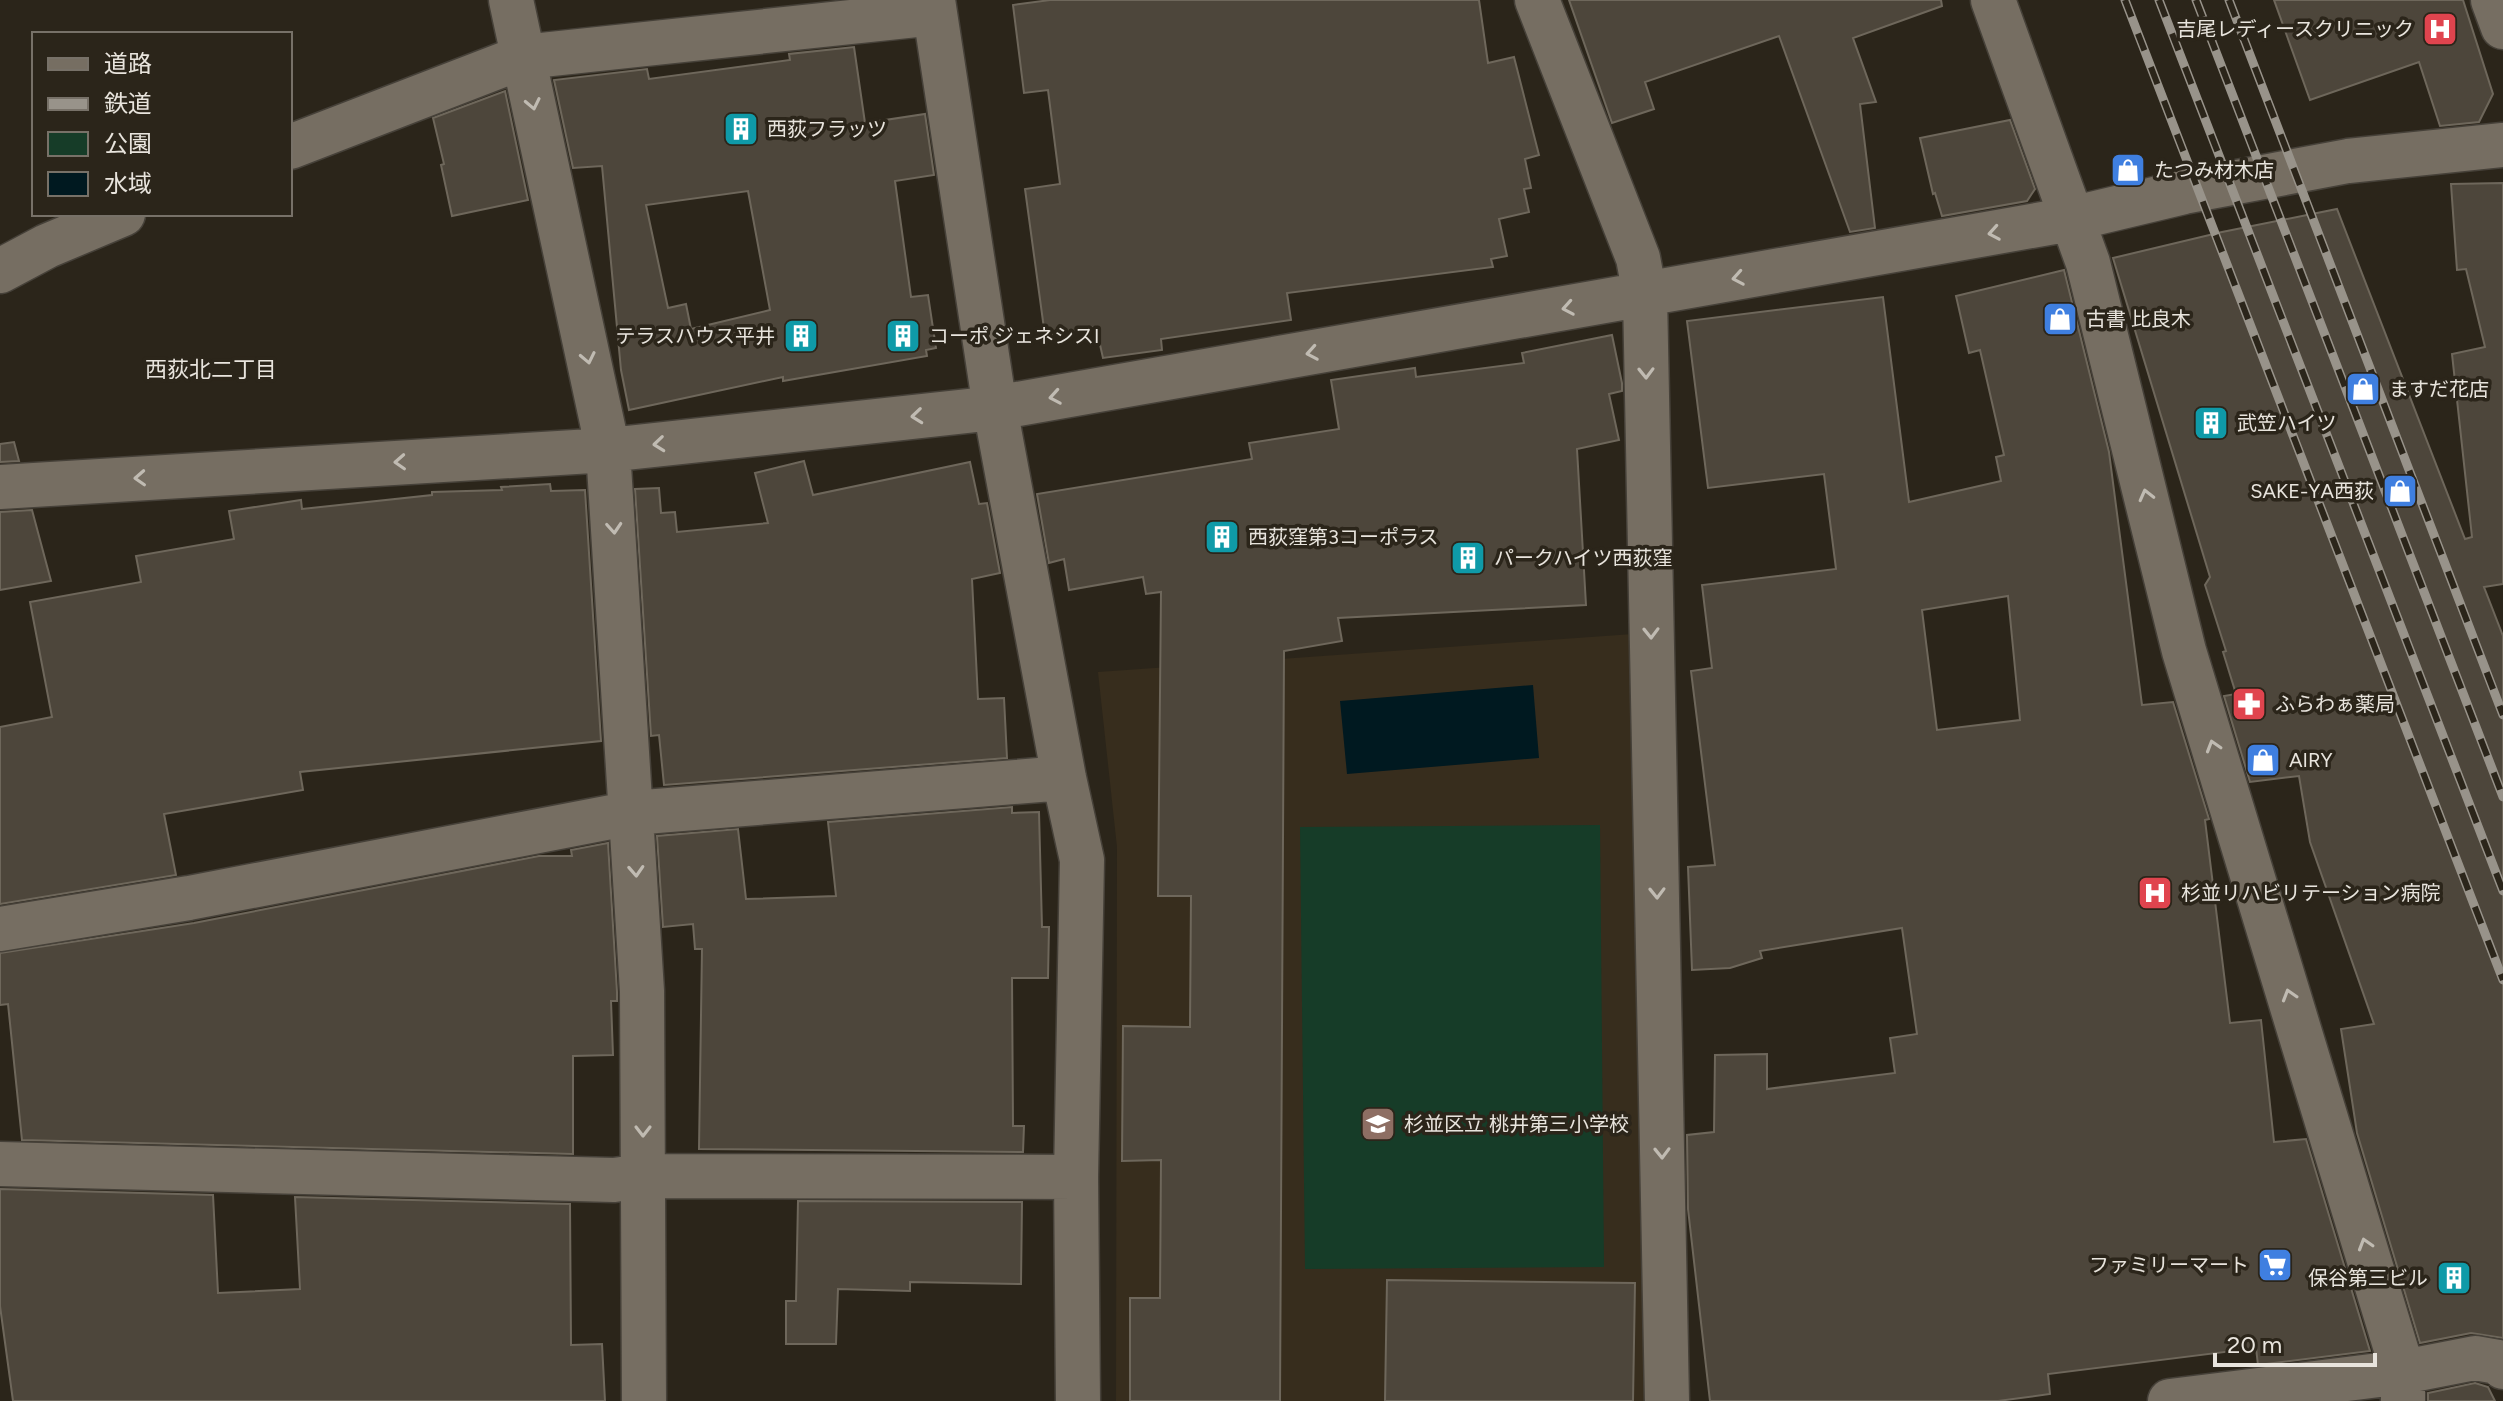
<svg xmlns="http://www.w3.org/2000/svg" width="2503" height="1401" font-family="Figtree,'Noto Sans JP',sans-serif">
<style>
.built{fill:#372d1d}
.green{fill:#163c28}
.water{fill:#001920}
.building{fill:#4d463b;stroke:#6e675b;stroke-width:2;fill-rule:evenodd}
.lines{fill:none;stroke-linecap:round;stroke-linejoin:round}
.minor-casing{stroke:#464139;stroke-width:47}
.minor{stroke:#766e62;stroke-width:44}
.rail-casing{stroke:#98938a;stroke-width:9}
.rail{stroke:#2b251a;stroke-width:6;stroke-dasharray:18;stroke-linecap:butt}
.oneway{stroke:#c0bbb2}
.labels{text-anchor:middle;stroke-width:7;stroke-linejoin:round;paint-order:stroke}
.poi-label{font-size:20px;fill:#e8e4dd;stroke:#2b251a;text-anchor:start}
.neighbourhood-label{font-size:22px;fill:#e8e4dd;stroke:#2b251a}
</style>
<rect width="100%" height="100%" fill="#2b251a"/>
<path class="built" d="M1633,634L1645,1401H1116L1117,847L1098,672Z"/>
<path class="green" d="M1600,825L1604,1267L1305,1269L1300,827Z"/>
<path class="water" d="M1533,685L1539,758L1347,774L1340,701Z"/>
<path class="building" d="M1050,0H1479L1488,63L1514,57L1539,155L1525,159L1531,188L1524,189L1529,212L1499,219L1507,256L1491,259L1493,267L1287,293L1291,320L1161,339L1162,350L1103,358L1096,327L1045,336L1025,189L1060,184L1048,90L1024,93L1013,5Z
M1569,0H1941L1942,6L1853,38L1876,102L1860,104L1875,228L1850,232L1779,36L1645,82L1654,109L1612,123Z
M2274,0H2463L2493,94L2479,122L2440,126L2419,62L2310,100Z
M854,47L865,123L925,114L934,175L895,181L911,297L928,295L936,348L926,350L927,356L783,381V377L629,410L621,370L602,166L573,168L554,80L647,69L649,79L790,60L789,54ZM748,191L770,310L691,329L686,304L668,308L646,205Z
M505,91L528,200L452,216L441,165L444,164L433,118Z
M2010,120L2035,189L2027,201L1942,216L1935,193L1933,194L1920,138Z
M2503,183V584L2484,587L2503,636V1338L2471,1333L2420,1343L2357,1133L2341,1029L2374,1024L2310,842L2299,776L2250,782L2224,696L2236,694L2223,652L2226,651L2205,585L2210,577L2113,258L2222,232L2337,209L2465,539L2472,537L2452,354L2485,347L2466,269L2457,270L2451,184Z
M2064,270L2109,452L2142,705L2173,702L2209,819L2205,820L2230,1023L2261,1020L2274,1142L2306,1139L2370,1351L2258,1365L2256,1348L2048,1374L2050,1394L1998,1401H1710L1688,1209L1687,1135L1714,1132L1715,1055L1767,1054V1089L1895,1073L1890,1038L1917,1034L1902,928L1760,951L1762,958L1730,968L1692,970L1688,867L1715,865L1691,671L1712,668L1702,585L1836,569L1824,474L1708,488L1687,321L1883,297L1909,502L2001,481L1996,457L2004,455L1980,350L1969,353L1956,296ZM2008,596L2020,720L1937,730L1922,610Z
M1612,335L1622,383V391L1609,394L1619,440L1577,449L1586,605L1338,618L1342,641L1284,651L1280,1401H1130V1298H1160L1161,1160L1122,1161L1123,1026L1190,1027L1191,896H1158L1161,592L1146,594L1143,577L1069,590L1064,559L1049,563L1037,494L1252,459L1249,443L1339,429L1331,380L1415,368L1416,377L1524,363L1522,353Z
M14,442L19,461L0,462V444Z
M804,461L813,495L970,462L979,504L987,503L1000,573L972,579L978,699L1004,698L1007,758L664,785L659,735L651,736L635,489L659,488L661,513L675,512L677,532L768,523L755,473Z
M550,484L551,491L585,490L601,741L300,772L303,790L164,814L176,875L0,904V727L52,717L30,602L141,582L136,556L234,539L229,511L301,500L302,509L432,495V492L502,490L501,487Z
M32,510L51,581L0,590V512Z
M1012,807V813L1039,812L1042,927H1049L1048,978H1012L1013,1126H1024L1023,1152L699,1149L702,949H695L693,924L663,927L657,836L738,829L746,899L836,896L828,822Z
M608,843L617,992V1001H611L613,1055L573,1056V1154L22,1140L8,1004L0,1005V953L194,923L539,856H572L571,850Z
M0,1189L213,1195L218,1293L300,1289L295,1197L570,1204L571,1345L602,1344L605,1401H13L0,1306Z
M798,1201L1022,1202L1021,1284L910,1282V1291L838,1289L836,1344H786V1301H796Z
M1387,1280L1635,1283L1633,1401H1385Z
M2475,1383L2488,1387L2495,1401H2428V1393Z"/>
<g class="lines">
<g class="minor-casing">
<path id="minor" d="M511,0L608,450L642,991L644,1401
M933,0L995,408L1064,778L1082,860L1076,1177L1078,1401
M1537,0L1638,258L1645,295L1667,1401
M1993,0L2088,263L2184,651L2403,1372V1401
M2493,0L2503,27
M290,147L523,57L935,13
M0,271L47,246L123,214
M0,487L608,450L995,408L2071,219L2184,192L2348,161L2503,145
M0,929L189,898L632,813L1064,778
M0,1164L614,1180L643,1176L1076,1177
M2170,1401L2403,1372L2475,1358L2498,1362L2503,1367"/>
</g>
<use href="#minor" class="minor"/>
<g class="rail-casing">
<path id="rail" d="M2125,0L2503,980
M2159,0L2503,891
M2196,0L2503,797
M2229,0L2503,715"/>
</g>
<use href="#rail" class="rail"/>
</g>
<defs><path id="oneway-chevron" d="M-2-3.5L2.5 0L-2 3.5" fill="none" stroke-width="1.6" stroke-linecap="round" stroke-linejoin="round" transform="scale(2)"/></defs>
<g class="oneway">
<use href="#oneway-chevron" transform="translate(533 104) rotate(78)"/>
<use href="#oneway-chevron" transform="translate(1994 233) rotate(170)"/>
<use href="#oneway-chevron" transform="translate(1738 278) rotate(170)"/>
<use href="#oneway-chevron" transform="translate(1568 308) rotate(170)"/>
<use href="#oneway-chevron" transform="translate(1312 353) rotate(170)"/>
<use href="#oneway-chevron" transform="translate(588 358) rotate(78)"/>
<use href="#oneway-chevron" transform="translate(1646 373) rotate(89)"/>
<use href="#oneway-chevron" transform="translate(1055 397) rotate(170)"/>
<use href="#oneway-chevron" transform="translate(917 416) rotate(174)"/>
<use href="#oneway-chevron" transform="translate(659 444) rotate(174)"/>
<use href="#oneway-chevron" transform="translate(400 462) rotate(177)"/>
<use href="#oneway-chevron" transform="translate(140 478) rotate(177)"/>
<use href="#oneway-chevron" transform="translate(2146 495) rotate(-104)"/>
<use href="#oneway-chevron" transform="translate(614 528) rotate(86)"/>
<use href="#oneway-chevron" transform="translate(1651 633) rotate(89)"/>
<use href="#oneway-chevron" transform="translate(2213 746) rotate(-107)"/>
<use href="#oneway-chevron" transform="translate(636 871) rotate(87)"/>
<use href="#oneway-chevron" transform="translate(1657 893) rotate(89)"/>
<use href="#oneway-chevron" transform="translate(2289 995) rotate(-107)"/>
<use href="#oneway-chevron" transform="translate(643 1131) rotate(90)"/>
<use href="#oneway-chevron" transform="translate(1662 1153) rotate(89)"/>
<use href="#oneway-chevron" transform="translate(2365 1244) rotate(-107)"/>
</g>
<defs>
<g id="hospital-square" transform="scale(1.8)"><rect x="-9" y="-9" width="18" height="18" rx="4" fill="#e0444e" stroke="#2b251a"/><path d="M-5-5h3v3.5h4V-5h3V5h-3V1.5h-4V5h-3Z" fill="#fff"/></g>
<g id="building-square" transform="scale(1.8)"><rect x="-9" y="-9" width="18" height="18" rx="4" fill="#0f9aa8" stroke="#2b251a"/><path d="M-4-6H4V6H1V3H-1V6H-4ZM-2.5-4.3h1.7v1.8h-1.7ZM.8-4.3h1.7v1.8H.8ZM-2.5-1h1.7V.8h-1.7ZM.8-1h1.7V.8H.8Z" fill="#fff"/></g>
<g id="shop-square" transform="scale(1.8)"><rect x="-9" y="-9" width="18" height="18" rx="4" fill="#3f7fe0" stroke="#2b251a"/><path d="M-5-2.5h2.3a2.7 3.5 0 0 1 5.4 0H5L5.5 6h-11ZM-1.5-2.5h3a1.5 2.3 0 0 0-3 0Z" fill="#fff"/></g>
<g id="pharmacy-square" transform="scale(1.8)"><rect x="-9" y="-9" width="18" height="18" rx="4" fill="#e0444e" stroke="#2b251a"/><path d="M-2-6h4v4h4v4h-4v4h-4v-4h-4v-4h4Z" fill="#fff"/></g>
<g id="school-square" transform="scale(1.8)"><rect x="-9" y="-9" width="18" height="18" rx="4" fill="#8d6e63" stroke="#2b251a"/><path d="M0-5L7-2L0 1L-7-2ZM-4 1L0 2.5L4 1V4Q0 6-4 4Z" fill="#fff"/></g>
<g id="supermarket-square" transform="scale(1.8)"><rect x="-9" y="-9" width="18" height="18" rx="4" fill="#3f7fe0" stroke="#2b251a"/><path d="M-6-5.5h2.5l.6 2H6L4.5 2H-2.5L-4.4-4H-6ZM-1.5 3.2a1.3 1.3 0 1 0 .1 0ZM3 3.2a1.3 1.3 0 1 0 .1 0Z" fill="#fff"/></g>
</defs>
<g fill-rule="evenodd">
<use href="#hospital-square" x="2440" y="29"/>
<use href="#building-square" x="741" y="129"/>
<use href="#shop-square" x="2128" y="170"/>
<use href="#shop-square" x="2060" y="319"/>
<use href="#building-square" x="801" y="336"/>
<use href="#building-square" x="903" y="336"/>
<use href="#shop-square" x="2363" y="389"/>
<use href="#building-square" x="2211" y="423"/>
<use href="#shop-square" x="2400" y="491"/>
<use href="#building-square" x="1222" y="537"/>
<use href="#building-square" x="1468" y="558"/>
<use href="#pharmacy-square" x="2249" y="704"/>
<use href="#shop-square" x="2263" y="760"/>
<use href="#hospital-square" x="2155" y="893"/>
<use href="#school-square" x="1378" y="1124"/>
<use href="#supermarket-square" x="2275" y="1265"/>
<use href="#building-square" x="2454" y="1278"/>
</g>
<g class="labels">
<g class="poi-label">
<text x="2414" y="36" text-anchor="end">吉尾レディースクリニック</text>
<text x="767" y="136">西荻フラッツ</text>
<text x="2154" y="177">たつみ材木店</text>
<text x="2086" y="326">古書 比良木</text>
<text x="775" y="343" text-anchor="end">テラスハウス平井</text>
<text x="929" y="343">コーポ ジェネシスI</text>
<text x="2389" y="396">ますだ花店</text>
<text x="2237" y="430">武笠ハイツ</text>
<text x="2374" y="498" text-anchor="end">SAKE-YA西荻</text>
<text x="1248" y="544">西荻窪第3コーポラス</text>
<text x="1494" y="565">パークハイツ西荻窪</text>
<text x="2275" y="711">ふらわぁ薬局</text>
<text x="2289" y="767">AIRY</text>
<text x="2181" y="900">杉並リハビリテーション病院</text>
<text x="1404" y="1131">杉並区立 桃井第三小学校</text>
<text x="2249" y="1272" text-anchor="end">ファミリーマート</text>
<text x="2428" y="1285" text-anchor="end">保谷第三ビル</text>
</g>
<g class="neighbourhood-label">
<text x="211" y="377">西荻北二丁目</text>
</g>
</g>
<rect x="32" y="32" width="260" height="184" fill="#2b251a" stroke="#777168" stroke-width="2"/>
<rect x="48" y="58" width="40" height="12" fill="#766e62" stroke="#777168" stroke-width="2"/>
<text x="104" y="72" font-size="24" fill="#e8e4dd">道路</text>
<rect x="48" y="98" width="40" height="12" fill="#98938a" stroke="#777168" stroke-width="2"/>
<text x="104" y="112" font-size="24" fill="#e8e4dd">鉄道</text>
<rect x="48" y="132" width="40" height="24" fill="#163c28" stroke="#777168" stroke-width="2"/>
<text x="104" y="152" font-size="24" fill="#e8e4dd">公園</text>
<rect x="48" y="172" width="40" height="24" fill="#001920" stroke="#777168" stroke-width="2"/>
<text x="104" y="192" font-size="24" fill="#e8e4dd">水域</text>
<path d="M2215 1353v12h160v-12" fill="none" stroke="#e8e4dd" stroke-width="4"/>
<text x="2227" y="1353" font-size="24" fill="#e8e4dd" stroke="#2b251a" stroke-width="6" paint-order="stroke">20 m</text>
</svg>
